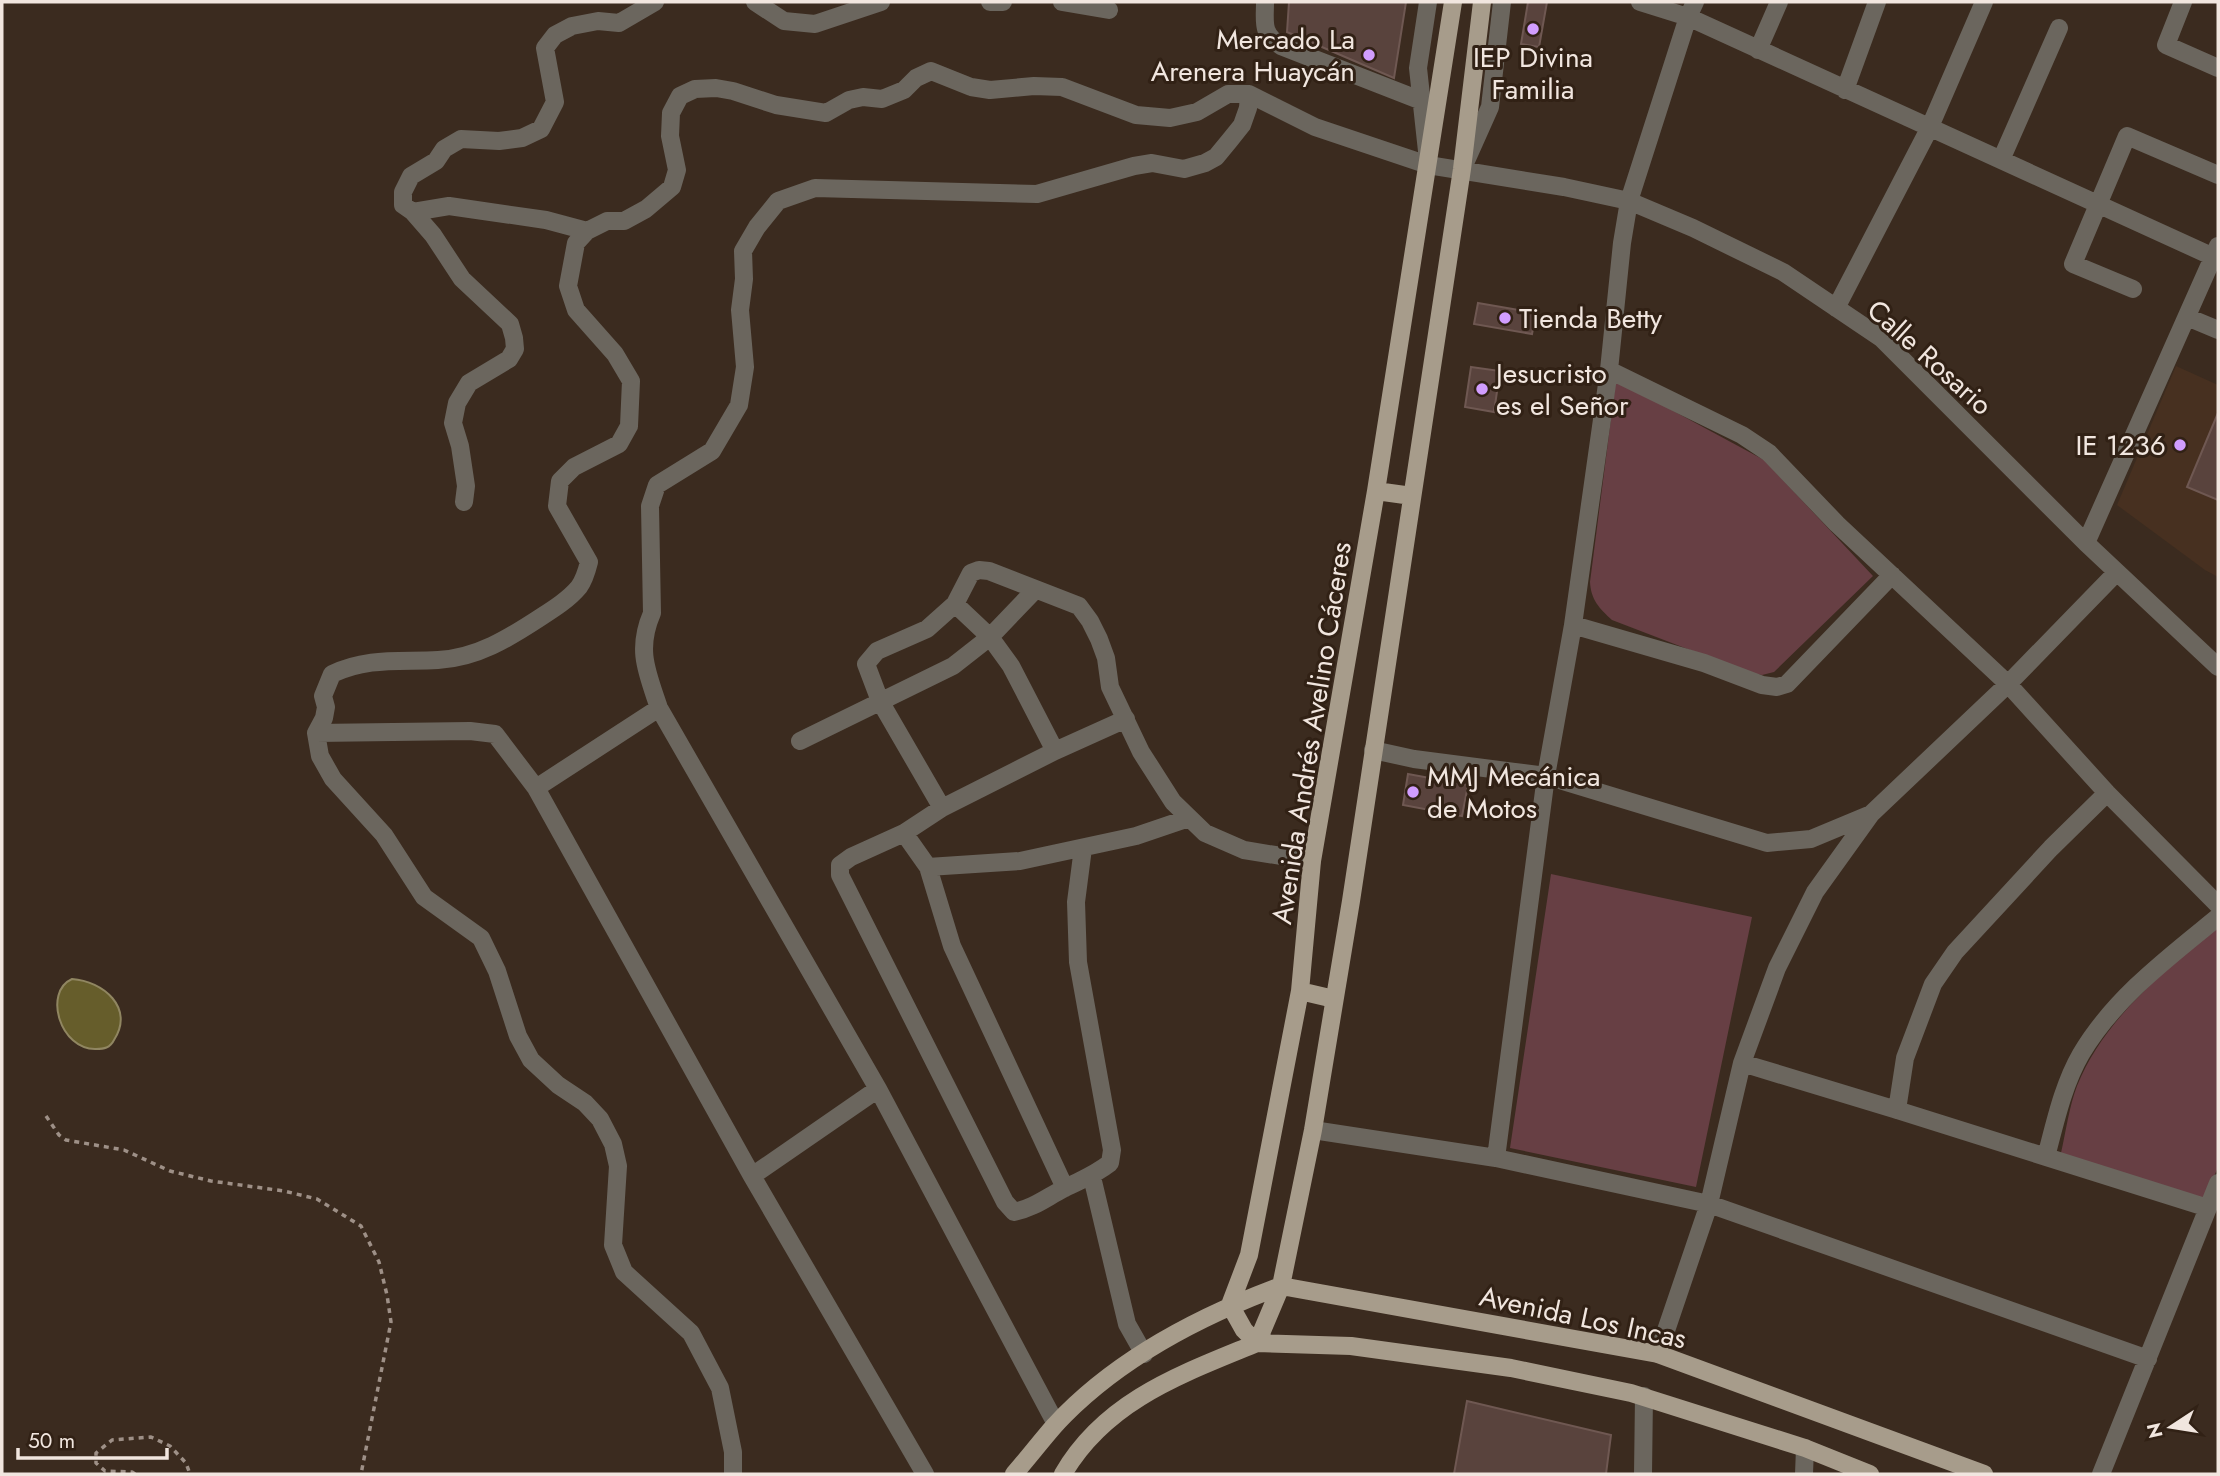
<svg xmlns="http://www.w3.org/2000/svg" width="2220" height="1476" font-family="Jost,sans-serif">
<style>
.built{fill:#473020}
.green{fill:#673f44}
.water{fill:#665d2b;stroke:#908661;stroke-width:2}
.building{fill:#59433d;stroke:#6f5852;stroke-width:2}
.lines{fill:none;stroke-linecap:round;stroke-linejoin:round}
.path{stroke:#9e9087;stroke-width:3.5;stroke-dasharray:5 5;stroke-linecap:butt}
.minor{stroke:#6b665e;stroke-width:18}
.major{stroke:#a79c8b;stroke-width:18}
.poi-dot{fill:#d19dfe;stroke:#312115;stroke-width:2.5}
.labels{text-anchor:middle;stroke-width:6;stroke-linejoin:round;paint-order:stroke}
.poi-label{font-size:28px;fill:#f1e6df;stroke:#312115;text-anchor:start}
.street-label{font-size:28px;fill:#f1e6df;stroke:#312115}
</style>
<rect width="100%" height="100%" fill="#3b2b1f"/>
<path class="built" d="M2176,366L2218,385V577L2205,570L2117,505Z"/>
<path class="green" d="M1616,380L1764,460L1873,576L1774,672L1762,675L1750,673L1612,620C1599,608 1591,600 1590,582Z
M1551,874L1752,917L1696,1187L1510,1148Z
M2218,927V1167L2204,1201L2061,1153C2066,1131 2069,1107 2077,1086C2104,1019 2164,971 2218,927Z"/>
<path class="water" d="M72,979C103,981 135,1008 114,1040C110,1048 104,1049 96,1049C60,1050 43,992 72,979Z"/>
<path class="building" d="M1289,2H1406L1394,78L1287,32Z
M1528,2H1547L1539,47L1521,44Z
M1478,303L1536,313L1532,334L1474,324Z
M1471,367L1500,371L1494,412L1465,407Z
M2218,413V500L2187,487Z
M1408,774L1468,785L1462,816L1403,805Z
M1467,1401L1611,1435L1606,1474H1454Z"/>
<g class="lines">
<path class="path" d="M46,1116L59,1135L66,1140L124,1150L170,1171L211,1181L284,1191L317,1199L361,1226L379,1262L387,1295L391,1322L361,1474
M135,1474L132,1472L105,1471L96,1463V1453L112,1440L151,1437L170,1446L186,1463L190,1474"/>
<path class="minor" d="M755,2L784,21L815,24L881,2
M990,2H1003
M1062,2L1109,10
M1265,2C1265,23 1261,33 1281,46L1422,101
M1640,2L1688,17L2218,259
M2183,2L2166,45L2218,68
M1758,50L1779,2
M1845,90L1877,2
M1427,151L1418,68L1428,2
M2001,160L2059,28
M1465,163L1490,107L1502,2
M413,212L433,235L462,279L510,324L514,338L515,349L509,359L469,383L457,403L453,423L460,446L466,486L464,502
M587,231L546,220L449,206L413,212L403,205V192L411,176L436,161L444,149L461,139L499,141L522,138L541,129L555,102L545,48L555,35L572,26L598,21L619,23L655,2
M2133,289L2073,264L2127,136L2218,175
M1836,308L1929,129L1984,2
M2187,317L2218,330
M1609,370L1742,435L1769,453L1837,524L2008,684L2107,793L2218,905
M2086,543L2218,246
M955,604L990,637L1011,666L1055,751
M1573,625L1704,663L1762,685L1777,687L1787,684L1892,575
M316,733L470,731L495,734L536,788L752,1176L925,1474
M800,741L953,666L990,637L1035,590
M1373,750L1414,759L1546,776L1767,843L1811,839L1871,814
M536,788L659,708
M942,808L880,701L866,664L877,651L927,629L955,604L971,573L979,570L989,571L1079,606L1090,621L1099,639L1106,658L1110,687L1141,752L1173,802L1205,833L1244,850L1312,861
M904,833L928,867L952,946L1065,1188
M1083,848L1076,902L1078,962L1112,1150L1110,1163C1093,1176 1083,1179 1065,1188C1047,1197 1034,1208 1014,1212L1005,1202L840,875V865L851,857L904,833L942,808L1055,751L1126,719
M928,867L1020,861L1136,836L1189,818
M1742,1063L1897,1110L2208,1208
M1897,1110L1905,1058L1933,984L1955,952L2051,848L2107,793
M1313,1130L1496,1158L1709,1204L2148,1359
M2046,1157C2055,1123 2063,1085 2081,1054C2114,998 2169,957 2218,917
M1496,1158L1546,776L1573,625L1609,370L1622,243L1629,201L1688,17L1695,2
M752,1176L878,1089
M1092,1177L1127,1324L1144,1354
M1658,1354L1709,1204L1742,1063L1777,968L1815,892L1871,814L2008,684L2116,573
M1056,1424L878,1089L659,708C647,672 636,650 652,613L650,506L657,485L712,451L739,405L745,367L740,310L744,279L743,251L757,227L778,201L815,188L1037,194L1134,166L1152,163L1184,169L1205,163L1216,157L1230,140L1242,125L1248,108L1249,94
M733,1474V1452L720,1388L691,1333L624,1272L613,1245L618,1166L613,1144L600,1119L585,1103L558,1085L531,1060L518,1036L497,971L481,938L424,897L384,835L333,779L320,756L316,733L324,718L326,707L323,696L332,674C367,657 400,662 438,660C477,658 509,638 541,617C555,608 569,599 579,587C584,580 587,570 589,562L557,506L560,481L574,467L619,444L629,426L631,381L615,354L576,310L568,286L576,243L587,231L607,221H624L646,209L672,187L677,170L670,136L671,113L680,96L695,89L716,88L733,91L776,105L826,113L849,100L863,97L882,99L904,90L916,78L931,71L971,87L990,90L1034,86L1062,87L1136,115L1170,118L1197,112L1228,94H1249L1315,127L1428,165L1564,187L1629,201L1693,228L1783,272L1881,338L2086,543L2218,667
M1643,1474L1644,1396
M1804,1474L1805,1448
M2101,1474L2218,1183"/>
<path class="major" d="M1376,491L1412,496
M1300,991L1334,999
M1281,1286L1658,1354L1984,1474
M1257,1343L1244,1330L1230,1305L1249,1255L1300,991L1312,861L1376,491L1453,2
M1257,1343L1351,1346L1511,1368L1631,1393L1805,1448L1870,1474
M1014,1474C1028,1458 1041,1441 1055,1425C1114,1361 1200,1316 1281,1286
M1063,1474C1106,1400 1182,1374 1257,1343L1281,1286L1313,1130L1351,901L1462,169L1482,2"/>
</g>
<g class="poi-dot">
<circle cx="1533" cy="29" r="7"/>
<circle cx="1369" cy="55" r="7"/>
<circle cx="1505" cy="318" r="7"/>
<circle cx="1482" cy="389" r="7"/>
<circle cx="2180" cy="445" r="7"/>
<circle cx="1413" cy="792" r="7"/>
</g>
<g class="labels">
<g class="poi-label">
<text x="1355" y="49" text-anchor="end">Mercado La<tspan x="1355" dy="32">Arenera Huaycán</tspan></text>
<text x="1533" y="67" text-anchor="middle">IEP Divina<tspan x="1533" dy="32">Familia</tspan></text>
<text x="1519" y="328">Tienda Betty</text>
<text x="1496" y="383">Jesucristo<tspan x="1496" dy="32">es el Señor</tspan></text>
<text x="2166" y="455" text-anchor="end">IE 1236</text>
<text x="1427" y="786">MMJ Mecánica<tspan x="1427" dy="32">de Motos</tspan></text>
</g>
<g class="street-label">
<text transform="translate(1930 357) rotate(42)" y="10">Calle Rosario</text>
<text transform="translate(1311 733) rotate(-81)" y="10">Avenida Andrés Avelino Cáceres</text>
<text transform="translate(1583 1317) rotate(12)" y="10">Avenida Los Incas</text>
</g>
</g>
<rect width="2220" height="1476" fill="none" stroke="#f1e6df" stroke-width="7"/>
<g transform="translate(2171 1427) rotate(258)" stroke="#312115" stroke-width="5" paint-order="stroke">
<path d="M0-5L12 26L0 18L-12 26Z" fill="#f1e6df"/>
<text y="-10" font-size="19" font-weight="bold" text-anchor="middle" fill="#f1e6df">N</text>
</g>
<path d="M18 1448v10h149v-10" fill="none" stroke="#f1e6df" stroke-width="3.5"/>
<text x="28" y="1448" font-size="21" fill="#f1e6df" stroke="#312115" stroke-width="5" paint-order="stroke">50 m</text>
</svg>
